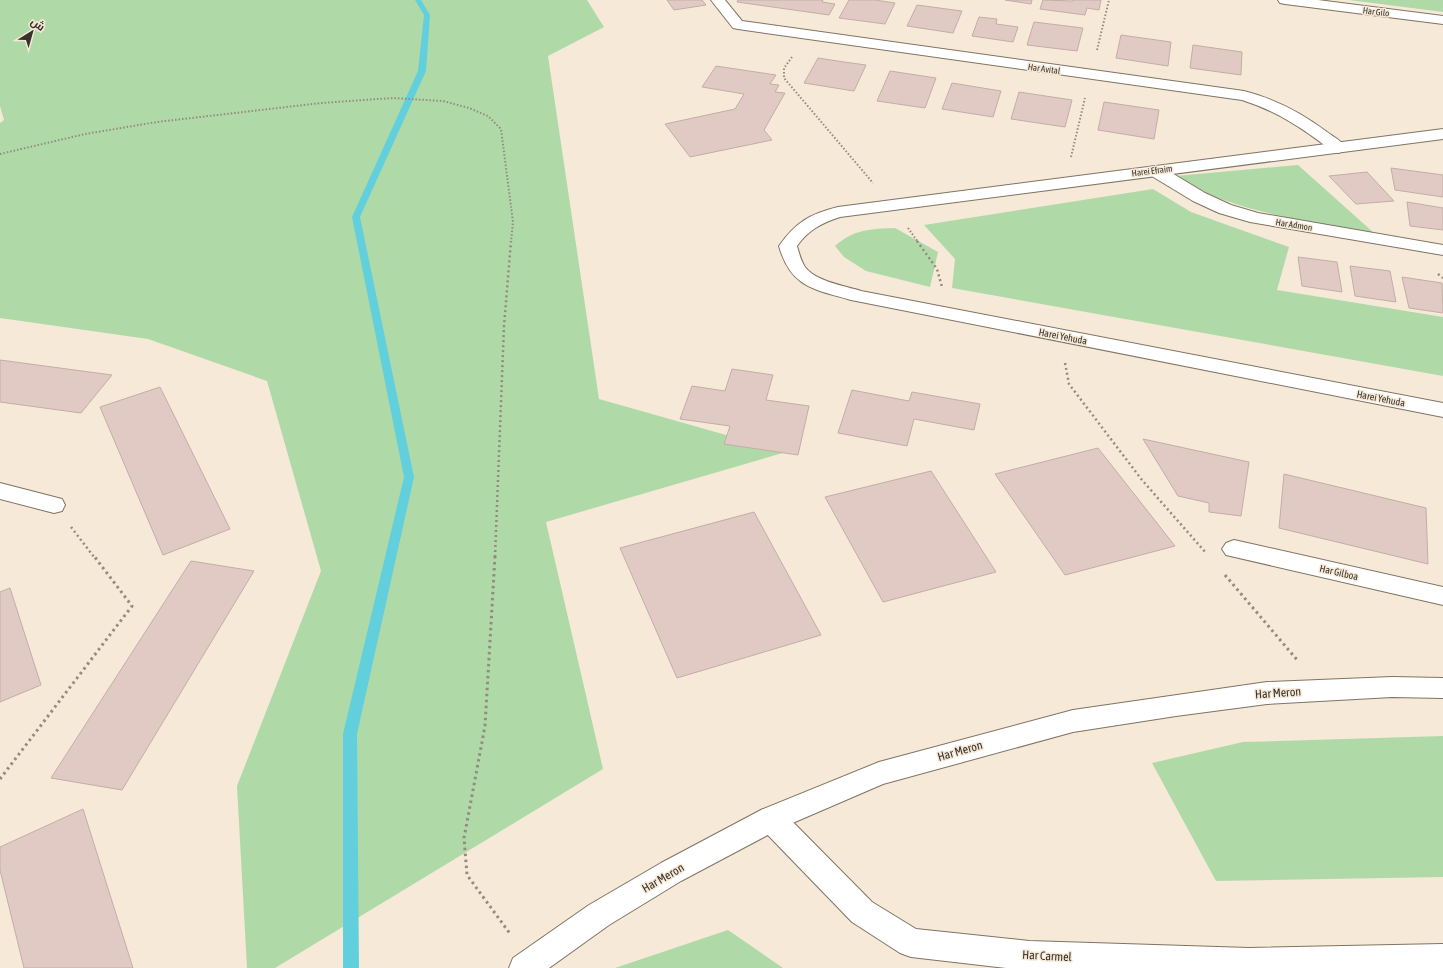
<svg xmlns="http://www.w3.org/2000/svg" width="1443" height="968" font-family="'Asap Condensed',Cairo,sans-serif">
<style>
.green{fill:#afdaa8}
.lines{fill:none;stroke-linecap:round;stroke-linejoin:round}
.stream{fill:#62cfdd;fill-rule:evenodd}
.building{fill:#e1cac4;stroke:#c3ada7}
.minor-casing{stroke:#7f7363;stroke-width:2}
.tertiary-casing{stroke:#7f7363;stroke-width:2}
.path-far2{stroke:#948a7f;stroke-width:2;stroke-dasharray:1.5 2;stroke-linecap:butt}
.path-far1{stroke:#948a7f;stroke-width:2.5;stroke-dasharray:2 3;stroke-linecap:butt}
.path{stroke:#948a7f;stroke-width:3;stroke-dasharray:2.5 3.5;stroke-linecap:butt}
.minor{fill:#fff;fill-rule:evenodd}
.tertiary{fill:#fff;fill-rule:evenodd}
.labels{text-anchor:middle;stroke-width:3;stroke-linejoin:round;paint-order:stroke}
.far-street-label{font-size:9px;fill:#38322c;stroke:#f6e9d7}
.street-label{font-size:10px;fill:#38322c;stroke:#f6e9d7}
.near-street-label{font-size:12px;fill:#38322c;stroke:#f6e9d7}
</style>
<rect width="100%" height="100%" fill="#f6e9d7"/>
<path class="green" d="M0,0H587L604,27L548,56L599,399L786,452L546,522L603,769L275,968H247L237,786L321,571L267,381L148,339L0,318V123L4,120L0,106Z
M1349,0H1443V12Z
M1298,165L1374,233C1311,221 1230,213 1176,176Z
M1153,189L1191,212L1289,247L1277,290L1443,317V376L952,288L955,259L924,225Z
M895,228L938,252L930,287L866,271L844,257L835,246C854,229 871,229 895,228Z
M1443,736V877L1216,881L1152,763L1243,742Z
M728,930L783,968H615Z"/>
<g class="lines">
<path class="stream" d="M415,0H421L430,15L426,71L360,217L414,477L357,734L359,968H343V734L404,477L352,217L418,71L424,15Z"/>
</g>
<path class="building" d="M667,0H702L706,5L674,10Z
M738,0H823L822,2L835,4L829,15L737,2Z
M849,0H875L895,3L885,24L839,18Z
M1005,0H1032L1031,4Z
M1043,0L1073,1V0H1101L1099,10L1087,8L1085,15L1040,9Z
M917,5L962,11L953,33L907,26Z
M979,17L997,19L996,24L1018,27L1013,42L972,36Z
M1034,22L1083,28L1077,51L1027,45Z
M1121,35L1171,42L1168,66L1116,58Z
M1193,45L1242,52L1241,75L1190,68Z
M818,58L844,62L866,65L854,91L804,83Z
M716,66L776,75L770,84L779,85L775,92L785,93L764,130L772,140L690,157L665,124L735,109L744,94L702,87Z
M890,71L936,78L925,108L877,101Z
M952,83L1001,91L993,117L942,109Z
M1019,92L1072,100L1065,127L1011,119Z
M1104,102L1159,110L1154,139L1098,130Z
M1391,168L1443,175V197L1395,190Z
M1367,172L1394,201L1356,204L1329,176Z
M1407,202L1443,208V230L1410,226Z
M1298,257L1337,262L1342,292L1302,286Z
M1350,266L1390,271L1396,302L1355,296Z
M1402,277L1442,283L1443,313L1409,308Z
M0,360L112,375L81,413L0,402Z
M732,369L773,375L766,400L809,406L798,455L724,444L730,426L680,419L692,386L725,391Z
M160,387L230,529L163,555L100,407Z
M852,390L909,401L912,392L980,404L974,430L914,419L907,446L838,433Z
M1143,439L1249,462L1241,516L1209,512V503L1178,496Z
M1098,448L1175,546L1065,575L995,474Z
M931,471L996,572L883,602L825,497Z
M1284,474L1426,508L1428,564L1279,528Z
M754,512L821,635L677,678L620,548Z
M191,561L254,571L122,790L51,778Z
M10,588L41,685L0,702V592Z
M83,809L133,968H24L0,870V847Z"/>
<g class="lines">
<g class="minor-casing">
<path id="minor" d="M711,0H725L742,21L1244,91C1275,99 1302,113 1327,132C1334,137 1342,141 1346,148L1344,151L1338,153L1332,151C1304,129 1277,111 1242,100L738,29L733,28Z
M1278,0H1318L1443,16V24L1285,4L1280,3Z
M1156,166L1162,167L1205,193L1231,205L1258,213L1443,245V255L1250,222L1219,213L1193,201L1150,175L1148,171L1150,167Z
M0,483L62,499L65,505L62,511L54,513L0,499Z
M1234,540L1443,587V605L1226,555L1222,549L1226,543Z
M771,807L781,810L872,902L916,929L1029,941L1249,948L1443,944V968H1006L911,957L900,953L852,922L761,828L757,819L761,810Z"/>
</g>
<g class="tertiary-casing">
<path id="tertiary" d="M1443,129V139L840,217C822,223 808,230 797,246C799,253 801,261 805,267C815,281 845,286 861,291L1443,403V417L851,300C814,289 791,288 779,246C796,222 810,214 838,207Z
M1392,677L1443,678V698L1392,697L1267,704L1176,716L1073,732L883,784L781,828L681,881L609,925L549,968H509L513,958L589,905L661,863L761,810L879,762L1073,710L1267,682Z"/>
</g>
<path class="path-far2" d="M1097,50L1109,0
M792,57L784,68V78L873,183
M0,154L85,134L157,122L321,103L393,98L443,101L469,108L488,116L501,129L513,222L511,242
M1071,157L1085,98
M908,228L918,242"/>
<path class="path-far1" d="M917,241L937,269L942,287
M1438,274L1443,278
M1065,363L1069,384L1142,480L1206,553
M71,527L94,557
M495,557L504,326L511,241"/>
<path class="path" d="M495,556L485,726L464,838L467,875L511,935
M1225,575L1298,661
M0,779L132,606L94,556"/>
<use href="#minor" class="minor"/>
<use href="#tertiary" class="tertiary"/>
</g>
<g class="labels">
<g class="far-street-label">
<text transform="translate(1376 12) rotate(7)" y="3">Har Gilo</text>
<text transform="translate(1044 69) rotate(8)" y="3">Har Avital</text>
<text transform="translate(1152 171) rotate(-7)" y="3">Harei Efraim</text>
<text transform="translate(1294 225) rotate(9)" y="3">Har Admon</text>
</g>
<g class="street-label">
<text transform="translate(1063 336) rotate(11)" y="4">Harei Yehuda</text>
<text transform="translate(1381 398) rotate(11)" y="4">Harei Yehuda</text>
<text transform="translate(1339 572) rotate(13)" y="4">Har Gilboa</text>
</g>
<g class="near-street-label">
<text transform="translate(1278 693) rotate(-4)" y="4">Har Meron</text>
<text transform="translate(960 751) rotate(-16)" y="4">Har Meron</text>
<text transform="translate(663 878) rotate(-30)" y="4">Har Meron</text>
<text transform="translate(1047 956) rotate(3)" y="4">Har Carmel</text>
</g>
</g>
<g transform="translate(32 32) rotate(37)" stroke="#f6e9d7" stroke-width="3" paint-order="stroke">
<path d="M0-3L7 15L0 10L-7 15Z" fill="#38322c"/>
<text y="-6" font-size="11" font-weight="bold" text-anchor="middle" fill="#38322c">ش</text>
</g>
</svg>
